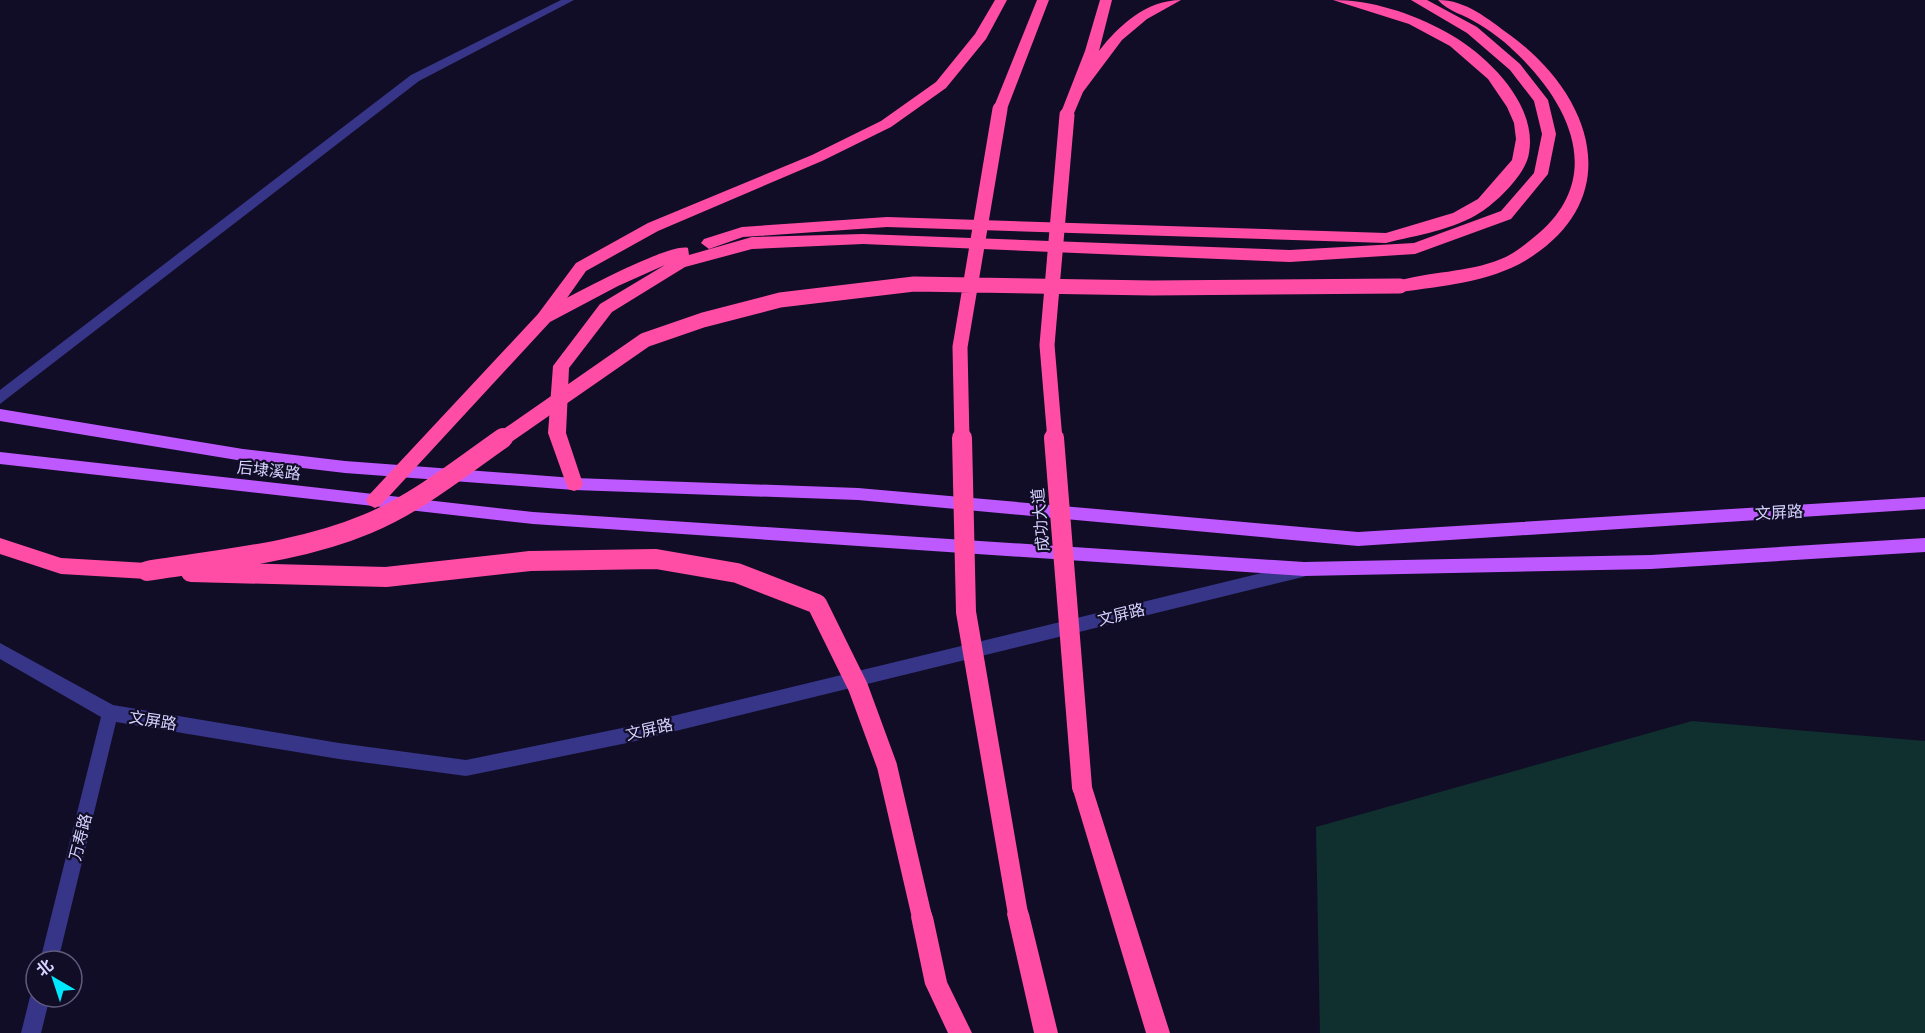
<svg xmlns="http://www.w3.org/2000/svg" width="1925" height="1033" font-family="'Alegreya Sans','Noto Sans SC',sans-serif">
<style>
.green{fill:#10302f}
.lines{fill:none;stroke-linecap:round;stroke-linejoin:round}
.minor{fill:#373588;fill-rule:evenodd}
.major{fill:#be59ff;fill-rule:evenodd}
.highway{fill:#ff4da6;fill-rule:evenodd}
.highway-bridge-far1{stroke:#ff4da6;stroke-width:15}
.highway-bridge{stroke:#ff4da6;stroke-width:20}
.labels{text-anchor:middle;stroke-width:4.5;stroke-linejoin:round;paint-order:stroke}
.street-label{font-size:16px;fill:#d6d2ff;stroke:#110d26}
</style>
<rect width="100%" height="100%" fill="#110d26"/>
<path class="green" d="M1692,721L1925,741V1033H1320L1316,827Z"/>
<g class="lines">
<path class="minor" d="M561,0H574L419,81L0,404V390L411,75Z
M1303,563L1308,565L1311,570L1308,575L1303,577L627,743L466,776L339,759L116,722L58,961H40L101,717L0,659V643L113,705L339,743L466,760L627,727Z
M36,989V997H50L41,1033H21L30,997Z"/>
<path class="major" d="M0,409L243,449L345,461L574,478L858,488L1358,532L1925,497V509L1358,546L858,500L574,490L345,473L243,461L0,421Z
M0,452L533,512L1304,562L1651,555L1925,538V552L1651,569L1304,576L533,524L0,464Z"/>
<path class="highway" d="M995,0H1007L986,39L946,88L891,127L822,161L658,231L586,271L567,298C587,287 671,243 688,248L689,255L752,237L863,234L1290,250L1414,243L1501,211L1534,173L1542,134L1534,101L1510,70L1467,33L1411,0H1427L1477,27L1520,64L1548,100L1556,134L1548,174L1511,219L1415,254L1290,262L863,244L752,249L685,267L612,312L569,368L566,433L583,484L580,489L574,491L568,489L548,433L553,366L600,304L665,265L618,286L550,322L381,505L375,508L369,505L366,500L369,495L538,314L576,263L648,223L812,155L881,121L936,82L975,34Z
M1037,0H1049L1007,109L1005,112H995L993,109Z
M1100,0H1112L1099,51C1119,25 1147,0 1181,0L1147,19L1122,40L1083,92L1072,118H1062L1060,115L1085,51Z
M1333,0C1371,0 1412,13 1446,32C1485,53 1538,103 1529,153C1526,174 1498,201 1481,212C1454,230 1417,235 1386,243L887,227L743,237L709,249L701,243L704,239L742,227L887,217L1386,233L1453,213L1478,199L1512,160L1516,139L1514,123L1507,107L1488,79L1450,46L1409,24Z
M1438,0C1466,0 1488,19 1510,35C1591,94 1628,196 1528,259C1491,282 1442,286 1400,292L1392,286L1394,282C1430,271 1467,273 1501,259C1516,253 1527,243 1539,233C1606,175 1568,101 1513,50C1503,40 1489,30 1477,23C1465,15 1447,11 1438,0Z
M0,538L61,558L147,563L154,565L156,571L154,577L147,579L61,574L0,554Z
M1082,777L1089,780L1092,787L1170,1033H1146L1072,787L1075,780Z
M1018,903L1026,906L1029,914L1058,1033H1034L1007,914L1010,906Z
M922,906L930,909L933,917L947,982L972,1033H948L925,984L911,917L914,909Z"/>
<path class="highway-bridge-far1" d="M501,440L645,340L703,320L780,300L914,284L1152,288L1400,286
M962,440L960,347L1000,109
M1055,440L1047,345L1067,115"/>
<path class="highway-bridge" d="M962,438L966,612L1018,914
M1054,438L1082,787
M147,571C220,559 298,553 367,524C416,504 460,468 503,438
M191,572L386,577L530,561L656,559L737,573L817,604L858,687L887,766L922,917"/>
</g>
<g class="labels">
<g class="street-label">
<text transform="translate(269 470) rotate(6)" y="6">后埭溪路</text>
<text transform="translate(1779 512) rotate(-3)" y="6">文屏路</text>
<text transform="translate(1040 520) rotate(-95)" y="6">成功大道</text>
<text transform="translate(1121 614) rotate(-14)" y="6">文屏路</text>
<text transform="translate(153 720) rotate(9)" y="6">文屏路</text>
<text transform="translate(649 729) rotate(-13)" y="6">文屏路</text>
<text transform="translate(80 837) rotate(-76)" y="6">万寿路</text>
</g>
</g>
<g transform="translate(54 979) rotate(321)"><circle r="28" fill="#110d26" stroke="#605c7d" stroke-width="1.5"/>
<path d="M0-4.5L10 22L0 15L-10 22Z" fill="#00e8fd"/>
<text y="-9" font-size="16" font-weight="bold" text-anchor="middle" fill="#d6d2ff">北</text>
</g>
</svg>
